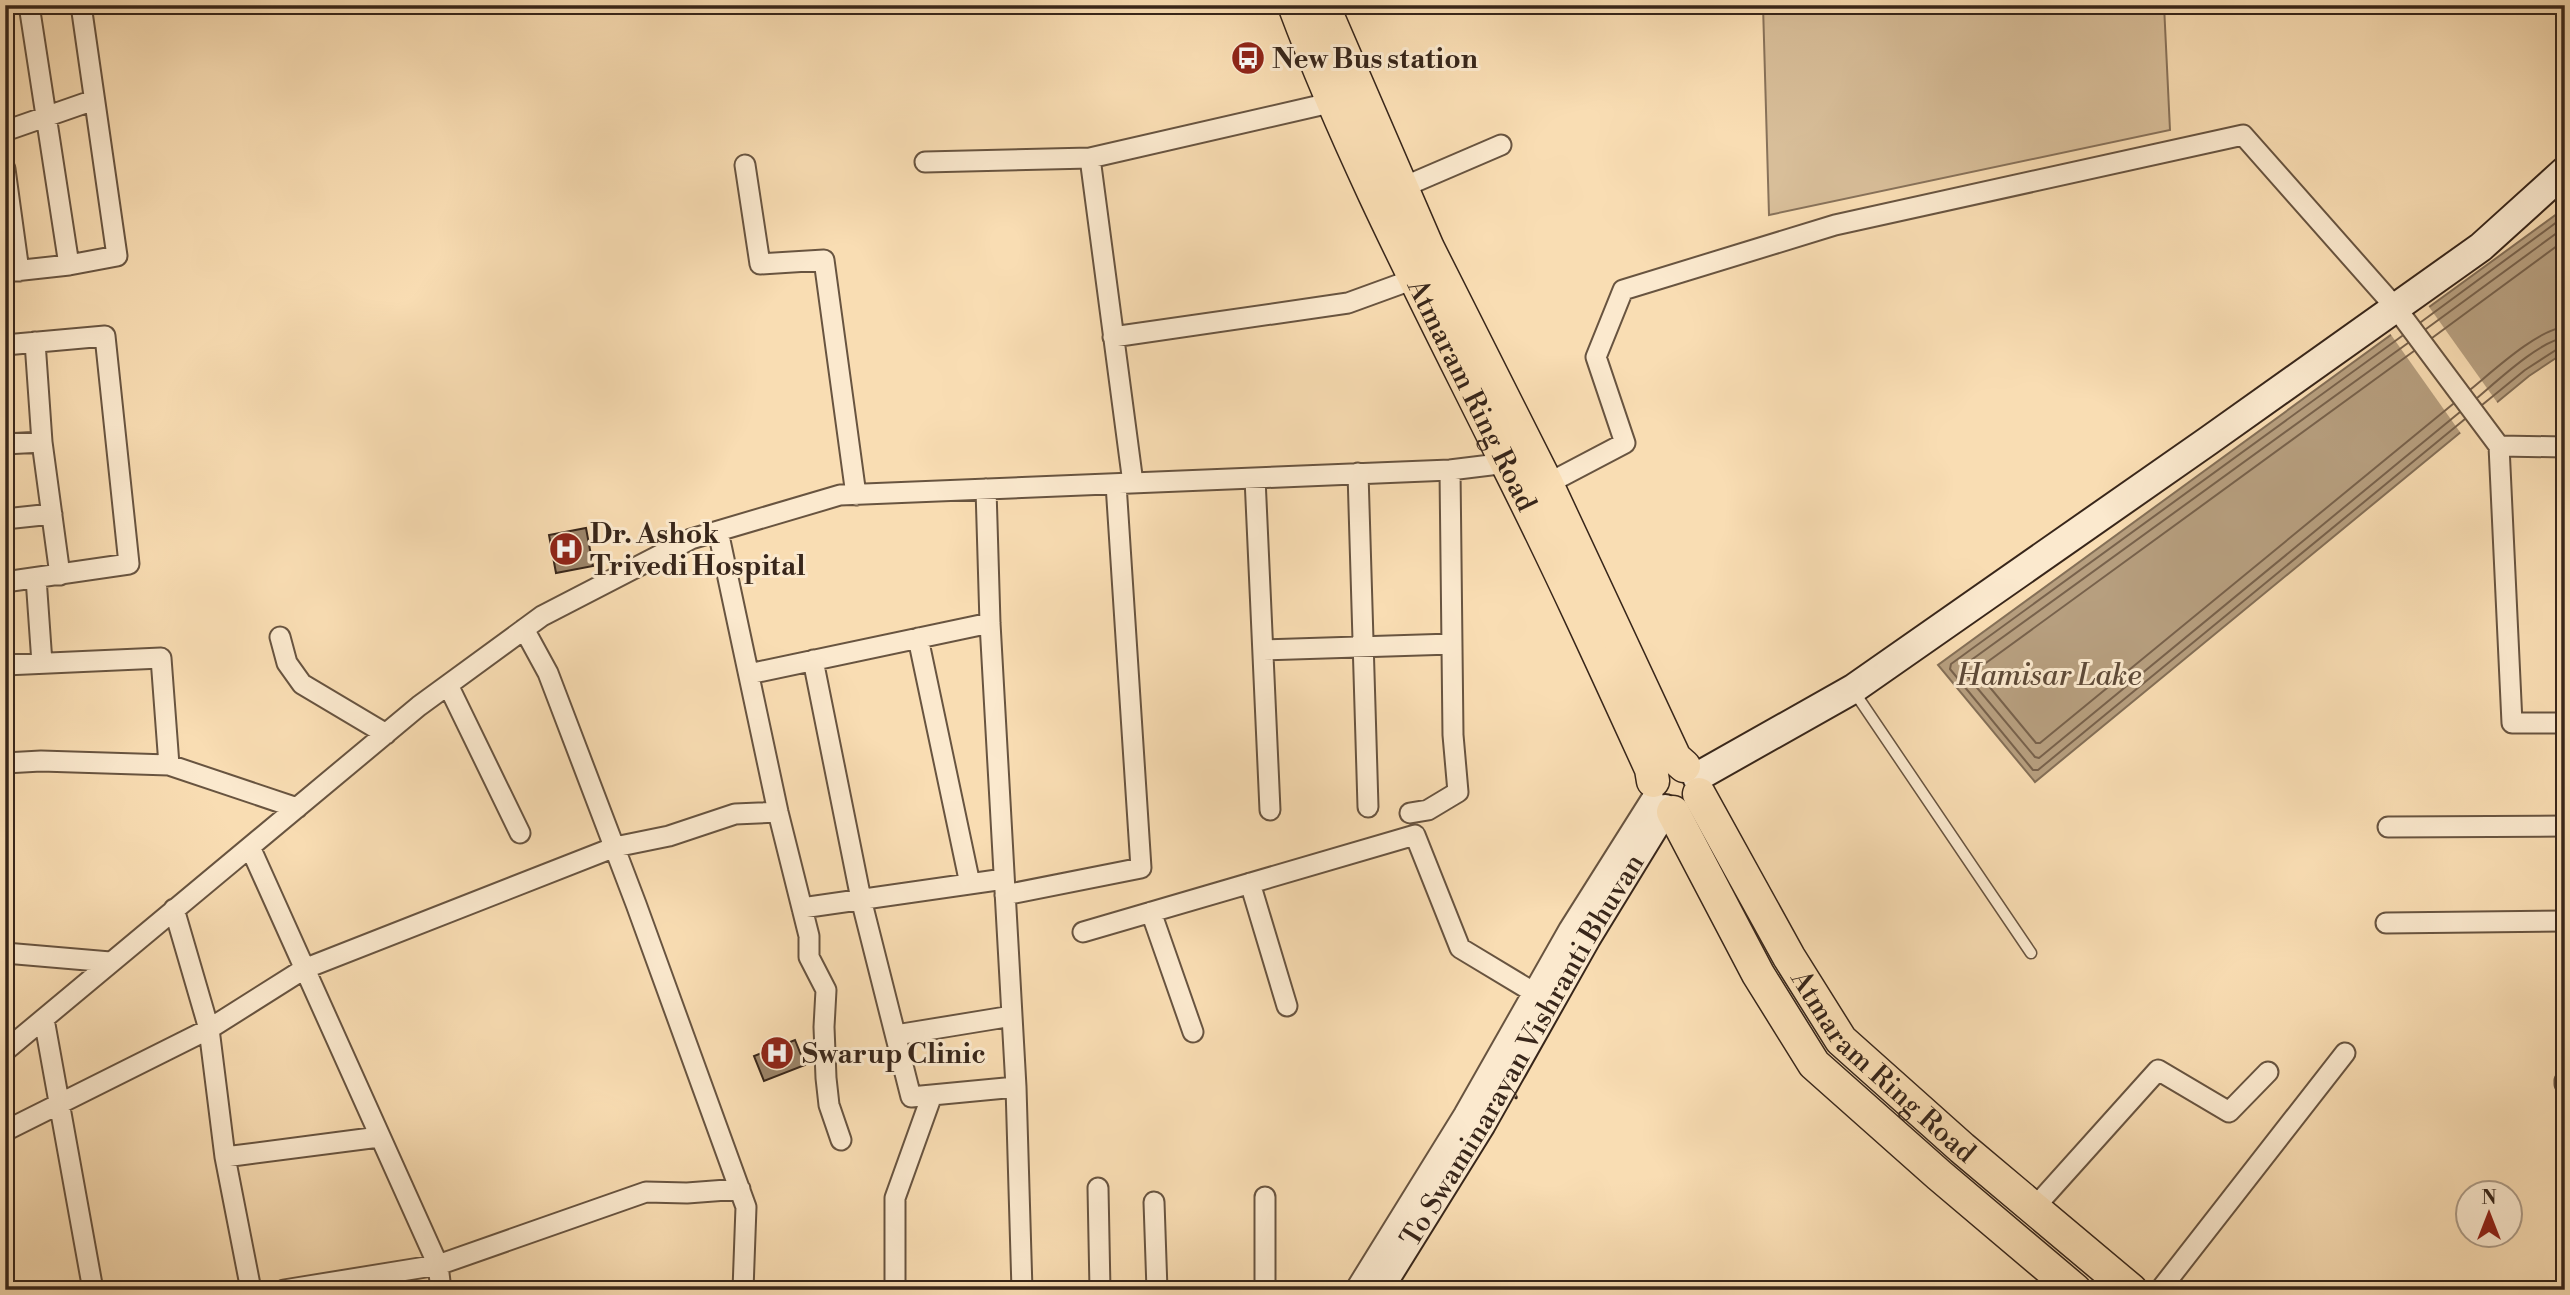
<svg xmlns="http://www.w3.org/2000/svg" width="2570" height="1295" font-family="'Libre Bodoni',serif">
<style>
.green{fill:#d8be99;stroke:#88725a;stroke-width:2}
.water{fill:#b79f7f;stroke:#846f57;stroke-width:2}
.pier{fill:#f9ddb3}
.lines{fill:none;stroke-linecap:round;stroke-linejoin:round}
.shore{stroke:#78624c;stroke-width:2}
.building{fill:#9c856a;stroke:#38261a;stroke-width:2}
.lane-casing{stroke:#685440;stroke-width:13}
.street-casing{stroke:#685440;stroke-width:23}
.secondary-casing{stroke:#38261a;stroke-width:32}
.primary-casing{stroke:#38261a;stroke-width:35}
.lane{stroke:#fbe9ce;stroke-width:10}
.street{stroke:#fbe9ce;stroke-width:19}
.secondary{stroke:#fbe9ce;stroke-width:28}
.primary{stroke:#f9ddb3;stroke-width:32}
.labels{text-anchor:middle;stroke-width:6;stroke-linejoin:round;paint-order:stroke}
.poi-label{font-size:28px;font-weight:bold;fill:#38261a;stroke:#fbe9ce;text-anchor:start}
.street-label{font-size:28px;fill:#38261a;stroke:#fbe9ce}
.water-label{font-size:30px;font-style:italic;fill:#5e4a38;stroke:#fbe9ce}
</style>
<rect width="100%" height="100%" fill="#f9ddb3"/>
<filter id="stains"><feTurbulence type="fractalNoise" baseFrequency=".00286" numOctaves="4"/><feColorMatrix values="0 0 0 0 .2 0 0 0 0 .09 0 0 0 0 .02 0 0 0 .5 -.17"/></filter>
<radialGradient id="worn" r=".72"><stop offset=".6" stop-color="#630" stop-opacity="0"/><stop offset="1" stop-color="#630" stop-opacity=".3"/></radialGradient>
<path class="green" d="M1763,5H2164L2170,130L1769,215Z"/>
<path class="water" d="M2565,208V352L2529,376L2035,782L1938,665Z"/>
<path class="pier" d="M2427,304L2499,405L2462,435L2389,332Z"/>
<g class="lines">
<path class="shore" d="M2421,322L2565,216
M2426,329L2565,227
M2402,336L1951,664L1950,669L2033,770H2038L2465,419
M2432,338L2565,240
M2408,343L1963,666V671L2035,757L2039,758L2460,412
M2414,351L1979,668L1978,673L2036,743H2040L2453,404
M2471,389C2492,372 2538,329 2565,327
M2477,398C2496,382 2542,339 2565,338
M2482,405L2525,370L2559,348L2565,347"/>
</g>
<path class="building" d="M586,528L593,566L556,573L549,535Z
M795,1040L805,1065L764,1081L754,1056Z"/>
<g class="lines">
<g class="lane-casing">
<path id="lane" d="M1853,690L2031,953"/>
</g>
<g class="street-casing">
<path id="street" d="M29,5L69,265
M5,131L94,100
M1090,158L1133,483
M925,162L1090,158L1334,102
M745,165L760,264L824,260L856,495
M5,169L19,271
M1401,188L1501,145
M5,272L69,265L117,256L81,5
M1113,337L1348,303L1414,279
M35,342L42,442L60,575
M5,345L105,336L129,564L5,582
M5,444L42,442
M2499,446L2565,447
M1358,473L1368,807
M1255,478L1270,810
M1547,484L1625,443L1596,357L1623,290L1835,225L2243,135L2396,308L2499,446L2512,723H2565
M986,489L990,623L1016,1087L1022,1290
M5,519L52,514
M718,531L778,812L809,936V957L826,990L824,1027L826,1078L829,1105L841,1140
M36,578L42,663
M524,629L548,673L636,904L746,1207L743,1290
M280,637L287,663L302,684L386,734
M918,638L970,884
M1263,650L1452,644
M813,660L861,899L911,1097L1016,1087
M5,665L161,658L169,765
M749,674L990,623
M448,685L520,833
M5,763L41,761L169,765L297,808
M1410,813L1428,810L1458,792L1453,735L1450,470
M2388,827L2565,826
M250,847L438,1265L441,1290
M1250,883L1287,1006
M1005,895L1141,868L1116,484
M802,908L1004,879
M174,909L209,1029L225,1157L251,1290
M1151,912L1193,1032
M2386,923L2565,921
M1083,932L1415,835L1460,948L1533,992
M5,953L110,962
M44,1019L93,1290
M896,1035L1012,1016
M5,1051L419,706L542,616L691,539L840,495L1450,470L1507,463
M2565,1081V1084
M5,1131L209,1029L304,969L615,847L669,836L735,814L778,812
M225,1157L379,1137
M1098,1188L1100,1290
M1265,1197V1290
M1154,1202L1157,1290
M2034,1208L2158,1070L2229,1112L2268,1072
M284,1290L438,1265L646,1192L687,1193L740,1189
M895,1290V1198L932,1095
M1355,1290L1464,1114L1569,929L1653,796
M2160,1290L2345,1053"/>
</g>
<g class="secondary-casing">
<g id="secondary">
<path d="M1697,777L1853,689L2208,441L2481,247L2565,171"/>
<path id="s1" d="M1378,1290L1481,1124L1586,938L1665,809"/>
</g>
</g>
<g class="primary-casing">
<g id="primary">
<path id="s2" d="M1294,5C1353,163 1432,312 1506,462C1557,563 1604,666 1651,769L1653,781"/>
<path d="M1323,5L1428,248L1547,484L1675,758L1684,766"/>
<path id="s3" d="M1699,794L1789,957L1841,1040L1962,1148L2131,1290"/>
<path d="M1673,812L1758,974L1814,1064L1939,1175L2075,1290"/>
</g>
</g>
<use href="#lane" class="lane"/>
<use href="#street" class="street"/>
<use href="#secondary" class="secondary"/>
<use href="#primary" class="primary"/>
</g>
<defs>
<g id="bus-disc" transform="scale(1.75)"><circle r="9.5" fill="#8f2418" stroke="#fbe9ce"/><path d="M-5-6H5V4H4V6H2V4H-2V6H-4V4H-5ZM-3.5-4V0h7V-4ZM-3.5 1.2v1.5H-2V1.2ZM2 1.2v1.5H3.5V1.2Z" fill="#fff"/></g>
<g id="hospital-disc" transform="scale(1.75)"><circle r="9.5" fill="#8f2418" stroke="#fbe9ce"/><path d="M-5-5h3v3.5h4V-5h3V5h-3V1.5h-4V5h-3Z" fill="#fff"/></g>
</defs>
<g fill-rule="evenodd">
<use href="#bus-disc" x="1248" y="58"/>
<use href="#hospital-disc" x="566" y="549"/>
<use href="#hospital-disc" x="777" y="1053"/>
</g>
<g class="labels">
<g class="poi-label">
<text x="1272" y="68">New Bus station</text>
<text x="590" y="543">Dr. Ashok<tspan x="590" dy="32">Trivedi Hospital</tspan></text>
<text x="802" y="1063">Swarup Clinic</text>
</g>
<g class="street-label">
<text dy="10" stroke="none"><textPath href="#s2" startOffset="429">Atmaram Ring Road</textPath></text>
<text dy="10" stroke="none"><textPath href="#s1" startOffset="280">To Swaminarayan Vishranti Bhuvan</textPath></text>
<text dy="10" stroke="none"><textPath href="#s3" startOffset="332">Atmaram Ring Road</textPath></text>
</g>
<g class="water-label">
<text x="2049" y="685">Hamisar Lake</text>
</g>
</g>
<rect width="2570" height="1295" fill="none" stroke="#f9ddb3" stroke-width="28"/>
<rect x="7" y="7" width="2556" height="1281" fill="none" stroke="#38261a" stroke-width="3.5"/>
<rect x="14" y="14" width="2542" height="1267" fill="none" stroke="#38261a" stroke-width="2"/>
<g transform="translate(2489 1214)"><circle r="33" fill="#fbe9ce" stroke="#ad9b86" stroke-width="2"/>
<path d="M0-5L12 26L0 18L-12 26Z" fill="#8f2418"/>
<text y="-10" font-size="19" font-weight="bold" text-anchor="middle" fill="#38261a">N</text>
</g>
<rect width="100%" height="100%" filter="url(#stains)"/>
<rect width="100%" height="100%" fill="url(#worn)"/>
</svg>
